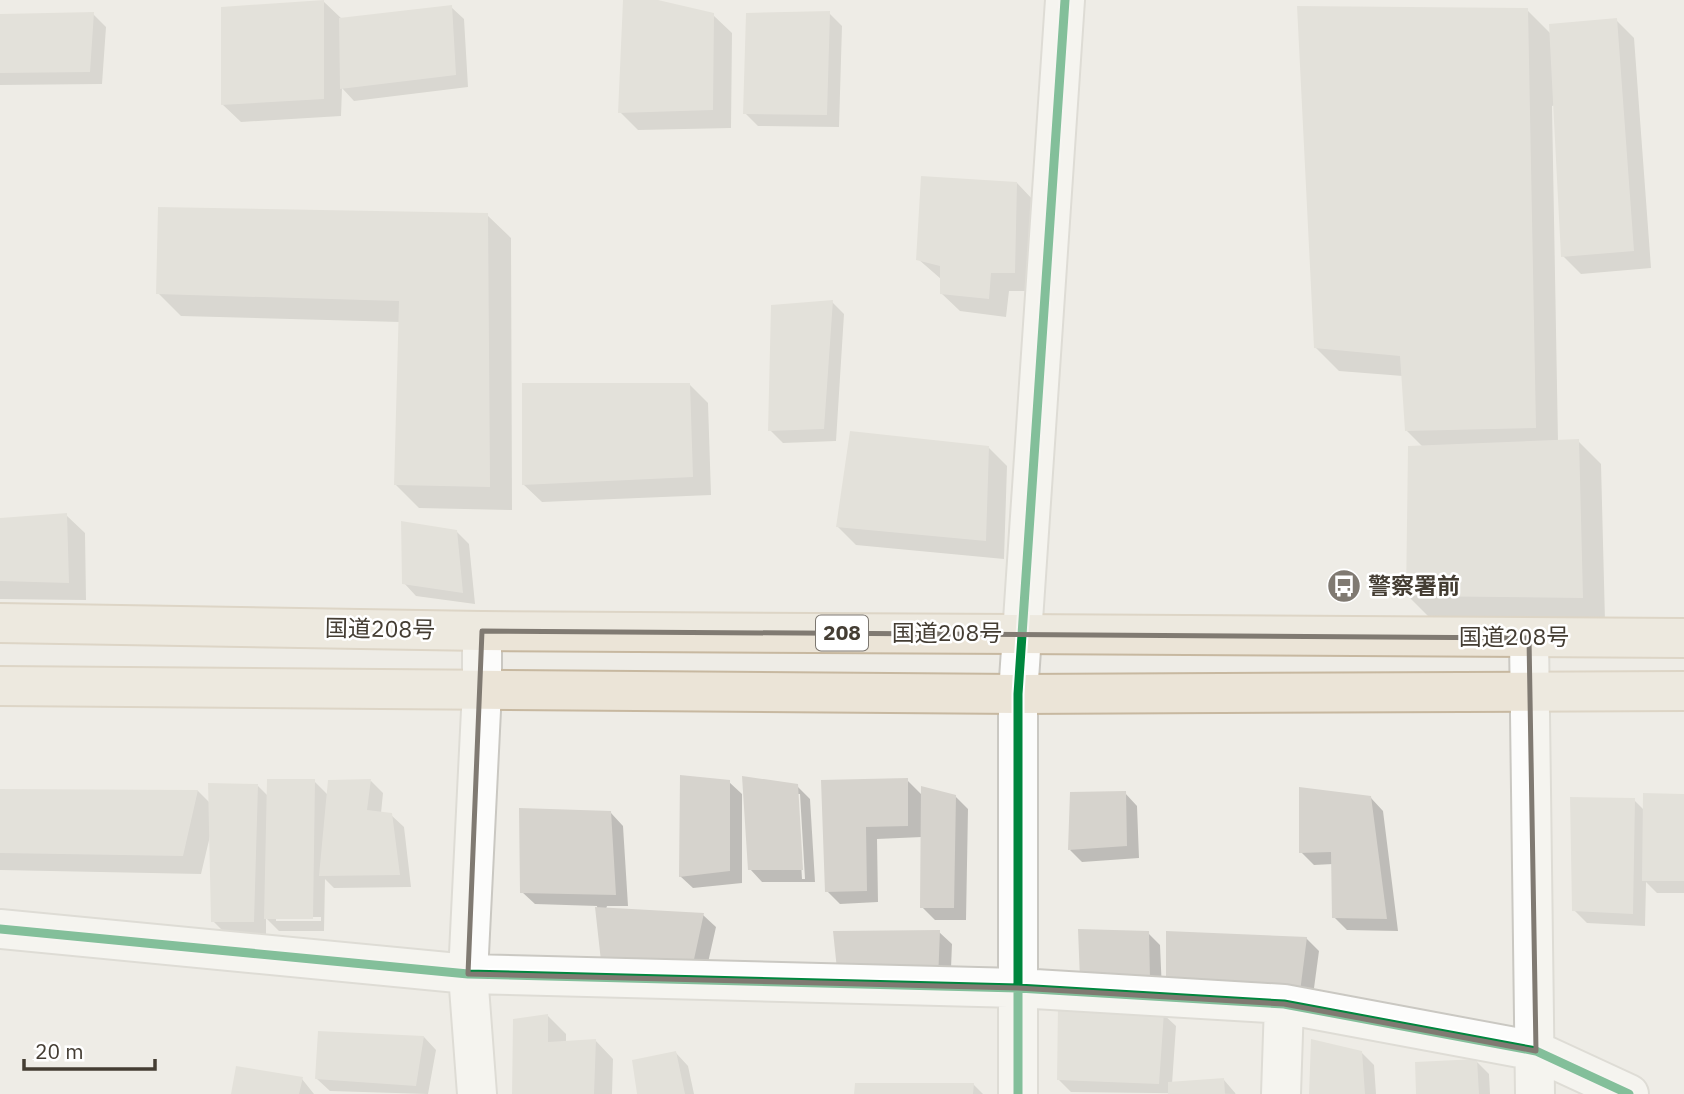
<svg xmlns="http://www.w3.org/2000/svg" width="1684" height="1094" font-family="'IBM Plex Sans','Noto Sans JP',sans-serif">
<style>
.shadow{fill:#0003;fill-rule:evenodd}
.building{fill:#d6d3cd}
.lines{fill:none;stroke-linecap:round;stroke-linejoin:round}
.street-casing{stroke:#cac8c2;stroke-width:42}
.highway-casing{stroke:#c7b8a0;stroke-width:42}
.street{stroke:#fcfcfb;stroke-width:38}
.highway{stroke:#ebe4d7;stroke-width:38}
.cycleway-casing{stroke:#fff;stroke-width:13}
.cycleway{stroke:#00873e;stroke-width:9}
.marked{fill:none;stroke:#807a72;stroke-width:5;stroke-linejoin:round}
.labels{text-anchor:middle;stroke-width:5;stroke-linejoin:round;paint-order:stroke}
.shield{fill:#fff;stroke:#7c7770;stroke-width:2}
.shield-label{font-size:21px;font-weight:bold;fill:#443d33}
.poi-label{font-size:23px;font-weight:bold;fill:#443d33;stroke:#fff;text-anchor:start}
.street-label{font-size:23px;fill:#443d33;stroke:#fff}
</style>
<rect width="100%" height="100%" fill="#eeece6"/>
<path class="shadow" d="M625,0H650L713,15L732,33L731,128L638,130L620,112Z
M323,1L342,19L451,7L464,19L468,87L354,101L342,88L341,116L241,122L222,104Z
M1527,10L1551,34L1616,20L1634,38L1651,268L1581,274L1563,256L1555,105L1552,106L1558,442L1578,441L1601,464L1605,621L1431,619L1408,596L1423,447L1407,431L1403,376L1339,371L1316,348Z
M829,13L842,26L839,127L758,126L745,113Z
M93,14L106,27L102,84L0,85V16Z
M1017,183L1035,202L1033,291H1009L1006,317L960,311L941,293V279L918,259Z
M487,215L511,238L512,510L419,508L396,485L400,322L181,316L158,293Z
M832,302L844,314L836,441L783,443L770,430Z
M690,385L708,403L711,495L542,502L523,484Z
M989,448L1007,466L1004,559L856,545L838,527Z
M66,515L85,533L86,600L0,599V520Z
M456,531L469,544L475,604L416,596L404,583Z
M907,780L922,795L955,796L968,809L966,920H935L922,907V837L877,839L878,902L840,904L827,891L823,782Z
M314,781L329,796L371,781L383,793L381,813L391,815L404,827L411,887L334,888L325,879L324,931H279L266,918V934L225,933L213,921L210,836L201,874L0,870V791H198L211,804L258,786L268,796ZM276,917H321V921H276Z
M729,782L742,794V883L693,888L680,876Z
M797,786L810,799L815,882H762L750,869ZM797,794H800L805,879H802Z
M1125,793L1137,806L1139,858L1082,862L1070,850Z
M1684,796V893H1657L1646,882L1645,926L1587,923L1574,910L1634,800L1644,810Z
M1371,798L1383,811L1398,931L1347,930L1334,917L1333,864L1314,865L1301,852Z
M611,813L623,826L628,906H607L606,909L703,915L716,927L705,976L603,960L597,906L535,904L522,892Z
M939,932L952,944L950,993L852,991Z
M1148,933L1160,945L1162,991L1094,992Z
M1306,938L1319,951L1312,1003L1181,994Z
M1163,1014L1176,1026L1172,1084L1224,1080L1236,1094L1071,1092L1058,1079Z
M548,1016L566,1034V1042L595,1040L613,1059L612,1094H514Z
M424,1037L436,1050L428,1094L330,1091L317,1079Z
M1361,1052L1374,1065L1376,1094H1311Z
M676,1053L688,1066L694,1094H639Z
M1476,1061L1489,1074L1490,1094H1418Z
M302,1079L314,1094H233Z
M973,1084L983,1094H856Z"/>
<path class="building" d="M324,0V99L221,105V7Z
M623,0H658L714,13L713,110L618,113Z
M452,5L456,75L340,89L339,18Z
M1297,6L1528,8L1536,428L1405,431L1400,356L1314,348Z
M830,11L827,115L743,114L746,13Z
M94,12L90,72L0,73V14Z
M1617,18L1634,251L1561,257L1549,24Z
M921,176L1017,182L1015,273H991L989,299L940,294V266L916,260Z
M158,207L488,213L490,487L394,485L399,301L156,294Z
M833,300L824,429L768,431L771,305Z
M522,383H690L693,477L522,485Z
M850,431L989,446L986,541L836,527Z
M1579,439L1583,598L1406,596L1408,446Z
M67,513L69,583L0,581V518Z
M401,521L457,530L463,593L402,584Z
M680,775L730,780V871L679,877Z
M742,776L798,784L803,870H748Z
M908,778V826L866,827L867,891L825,892L821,780Z
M267,779H315L313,919H264Z
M371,779L367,810L392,813L400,875L319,876L328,780Z
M208,783L258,784L254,922H211Z
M921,786L956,795L954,908H920Z
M1299,787L1371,796L1387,919L1332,918L1331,852L1299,853Z
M0,789L198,790L183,856L0,853Z
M1126,791L1127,846L1068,850L1070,792Z
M1643,793L1684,794V881H1642Z
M1570,797L1635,798L1633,914L1572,911Z
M519,808L611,811L616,895L520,893Z
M595,907L704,913L693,964L601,961Z
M1078,929L1149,931L1150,979L1080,980Z
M940,930L938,981L838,979L833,931Z
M1166,931L1307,937L1300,992L1166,982Z
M1058,1003L1164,1012L1159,1084L1057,1080Z
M548,1014V1042L596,1039L594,1094H512L513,1019Z
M318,1031L424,1036L416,1086L315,1079Z
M1311,1039L1362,1051L1365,1094H1309Z
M676,1051L685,1094H637L632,1060Z
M1477,1059L1479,1094H1416L1415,1062Z
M236,1066L303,1077L299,1094H231Z
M1224,1078L1225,1094H1168V1082Z
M855,1083H974L973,1094H854Z"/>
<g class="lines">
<g class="street-casing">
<path id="street" d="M1529,638L1535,1094
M0,929L468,974L1018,988L1284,1004L1536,1051L1629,1094
M477,1094L468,974L482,690V631
M1018,1094V694L1065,0
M1281,1094L1284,1004"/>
</g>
<g class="highway-casing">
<path id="highway" d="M0,623L482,631L1684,638
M0,686L1018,694L1684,691"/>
</g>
<use href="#street" class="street"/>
<use href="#highway" class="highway"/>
<g class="cycleway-casing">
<path id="cycleway" d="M0,929L468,974L1018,988L1284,1004L1536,1051L1629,1094
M1018,1094V694L1065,0"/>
</g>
<use href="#cycleway" class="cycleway"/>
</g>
<path d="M0 0H1684V1094H0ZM482,631L1529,638L1536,1051L1284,1004L1018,988L468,974Z" fill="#eeece6" fill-opacity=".55" fill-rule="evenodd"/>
<path class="marked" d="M482,631L1529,638L1536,1051L1284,1004L1018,988L468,974Z"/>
<defs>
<g id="bus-disc" transform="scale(1.75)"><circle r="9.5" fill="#807a72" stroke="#fff"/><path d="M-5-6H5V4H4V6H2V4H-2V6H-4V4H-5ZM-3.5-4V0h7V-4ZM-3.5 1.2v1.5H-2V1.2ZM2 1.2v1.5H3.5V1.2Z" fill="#fff"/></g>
</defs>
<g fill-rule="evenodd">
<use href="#bus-disc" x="1344" y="586"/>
</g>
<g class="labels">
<rect class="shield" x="816" y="615.5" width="52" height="35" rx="5"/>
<g class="shield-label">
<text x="842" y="640">208</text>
</g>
<g class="poi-label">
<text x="1368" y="594">警察署前</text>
</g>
<g class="street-label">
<text transform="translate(380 629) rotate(1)" y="8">国道208号</text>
<text x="947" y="641">国道208号</text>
<text x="1514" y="645">国道208号</text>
</g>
</g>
<path d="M24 1059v10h131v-10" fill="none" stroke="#443d33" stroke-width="3.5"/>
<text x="35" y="1059" font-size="21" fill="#443d33" stroke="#ffffff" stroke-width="5" paint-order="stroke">20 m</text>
</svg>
